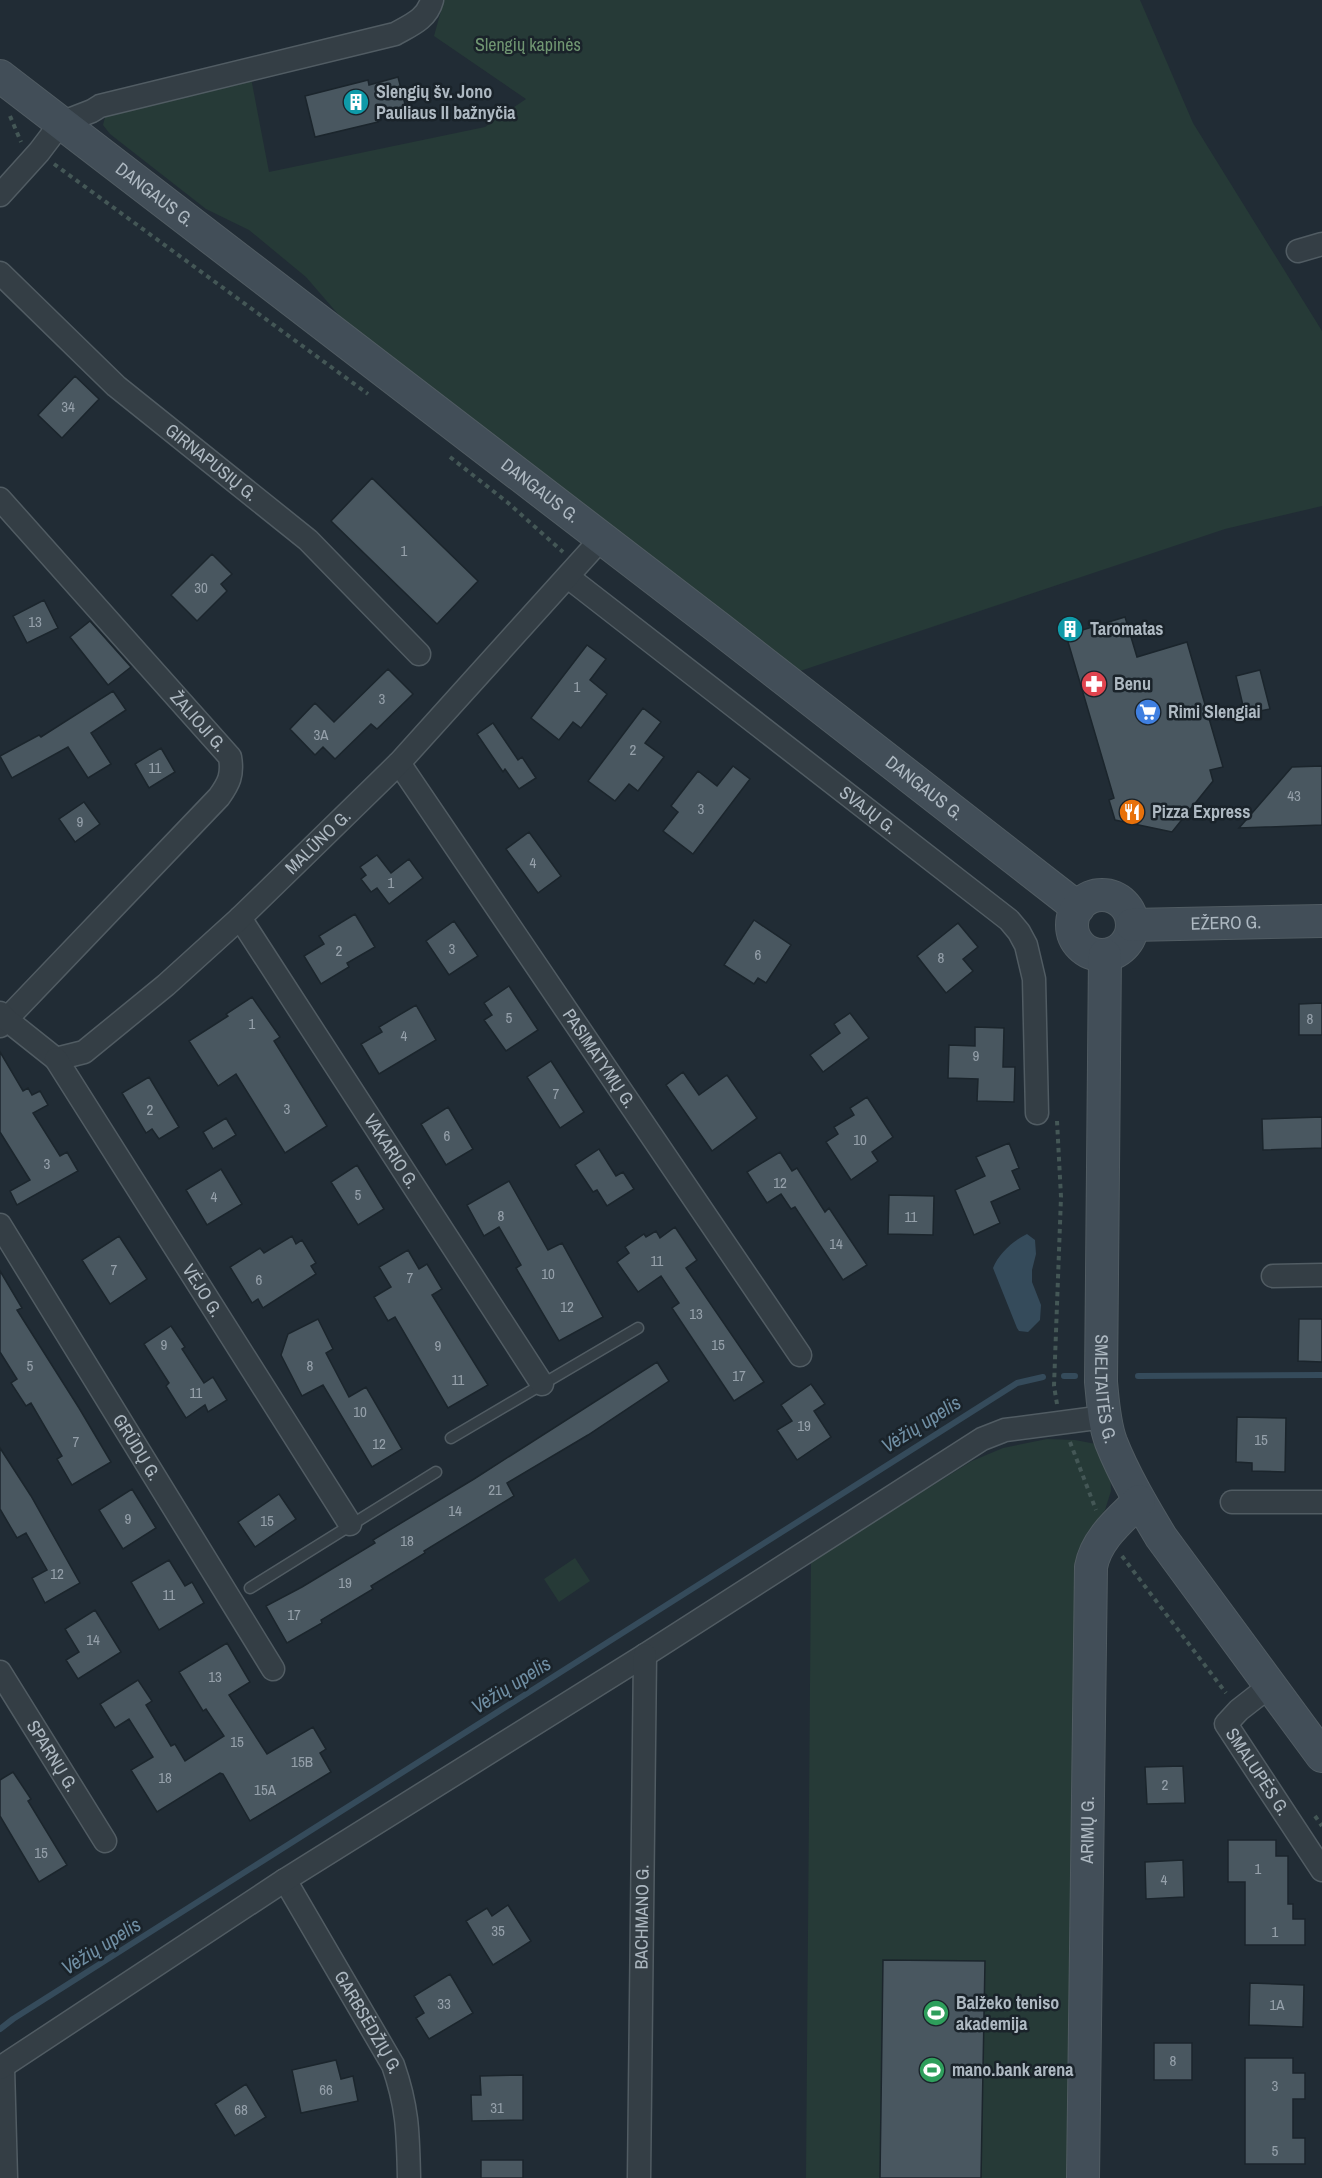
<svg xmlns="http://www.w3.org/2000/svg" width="1322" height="2178" font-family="'Archivo Narrow',sans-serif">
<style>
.green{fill:#263a37}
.water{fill:#354b5b}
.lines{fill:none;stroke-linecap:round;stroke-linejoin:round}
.stream{stroke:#354b5b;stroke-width:6}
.building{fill:#495760;stroke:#1b252c;stroke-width:1.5}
.lane-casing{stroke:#515c63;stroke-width:13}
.street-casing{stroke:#515c63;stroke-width:25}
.secondary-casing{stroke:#515c63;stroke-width:34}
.path{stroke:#445756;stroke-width:4;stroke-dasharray:4.5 4.5;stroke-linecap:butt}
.lane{stroke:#343e45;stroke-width:10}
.street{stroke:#343e45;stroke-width:22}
.secondary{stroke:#424e58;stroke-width:32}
.labels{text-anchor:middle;stroke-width:5;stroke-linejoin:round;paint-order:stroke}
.number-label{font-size:15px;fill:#95a0aa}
.park-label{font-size:18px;fill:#709672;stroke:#1a232a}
.poi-label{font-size:18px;font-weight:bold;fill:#aeb9c2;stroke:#1a232a;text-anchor:start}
.street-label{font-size:18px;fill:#aeb9c2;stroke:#1a232a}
.water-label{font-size:20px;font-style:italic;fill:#708fa4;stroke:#1a232a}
</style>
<rect width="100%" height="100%" fill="#212c35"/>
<path class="green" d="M444,0H1140L1193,123L1322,331V506L1225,529L800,671L344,321L306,277L249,230L206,209L110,134L103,125L105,117L110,111L251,78L269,172L485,127L526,99L434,36Z
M1047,1439L1075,1440L1096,1444L1110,1471L1111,1491L1105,1510L1087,1533L1077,1553L1072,2178H806L811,1561L972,1461L1003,1448Z
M575,1558L590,1581L559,1602L544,1579Z"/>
<path class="water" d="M1027,1234L1035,1240L1036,1254L1032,1270V1282L1041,1305L1040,1320L1028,1332L1019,1331L1017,1328L993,1268C999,1253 1013,1241 1027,1234Z"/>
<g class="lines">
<path class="stream" d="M1064,1376H1075
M1138,1376L1322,1375
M0,2029L13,2019L1017,1383L1043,1377"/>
</g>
<path class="building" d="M398,77L406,108L376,116L378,122L315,137L305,96L368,80L369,85Z
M75,376L99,399L62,438L38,415Z
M372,478L478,581L437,624L331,521Z
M212,554L232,574L221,584L227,591L197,621L171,595Z
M44,600L58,628L27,643L13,616Z
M1125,617L1137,657L1187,642L1223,767L1210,770L1213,781L1172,832L1115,820L1109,800L1114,798L1066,635Z
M90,621L131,667L108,685L70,637Z
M587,645L606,659L590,680L607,694L581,728L573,722L559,740L531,718Z
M388,669L413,694L377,729L371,724L335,759L323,747L315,755L290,729L315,703L334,722Z
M1260,670L1270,709L1245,714L1236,676Z
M113,691L126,710L91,733L111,764L88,778L68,747L12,778L0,756L39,735L41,737Z
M643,708L661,722L645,743L664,757L638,791L629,784L615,801L588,781Z
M493,723L518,760L522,757L536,778L519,789L505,769L503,772L477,734Z
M161,748L175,772L149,788L135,764Z
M733,766L750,779L693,854L663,831L678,812L671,806L698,771L717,786Z
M1322,766V825L1239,828L1292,767Z
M84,802L100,824L75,842L59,819Z
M529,832L561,876L538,893L506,849Z
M377,855L391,873L409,859L423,878L389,904L377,888L371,892L361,879L366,875L360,867Z
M355,914L375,947L347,963L349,967L321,984L304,956L324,944L319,936Z
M754,920L791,945L766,983L758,978L754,984L724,965Z
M454,921L478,956L449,975L426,941Z
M958,923L978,947L963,959L973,971L946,993L917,956Z
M509,986L538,1030L506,1051L484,1020L492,1015L484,1003Z
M252,997L280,1037L274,1041L327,1126L285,1153L236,1074L218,1086L189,1041L228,1016L226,1014Z
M1322,1003V1035H1299V1004Z
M416,1005L436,1040L379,1074L361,1044L382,1032L379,1027Z
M850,1013L869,1038L823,1072L810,1055L840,1033L834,1024Z
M975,1027L1004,1028L1003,1067H1015L1014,1102L977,1101L978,1079L948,1078L949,1045L975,1046Z
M0,1052L23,1091L28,1088L32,1095L40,1091L48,1105L33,1113L60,1156L67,1152L78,1171L17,1205L10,1191L30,1180L0,1132Z
M551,1061L584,1112L560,1128L527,1077Z
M683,1072L699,1095L727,1075L757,1118L712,1151L666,1085Z
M149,1077L179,1127L159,1139L152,1129L146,1133L122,1093Z
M867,1097L893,1137L872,1152L878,1161L851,1180L826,1142L838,1134L834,1127L854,1115L850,1108Z
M448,1107L473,1149L446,1165L421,1124Z
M1322,1117V1148L1263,1150L1262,1119Z
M226,1118L236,1135L213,1149L203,1132Z
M1009,1143L1019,1168L1012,1171L1020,1189L991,1202L1000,1223L974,1235L955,1190L985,1176L976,1157Z
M599,1149L616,1176L623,1172L634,1189L607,1206L597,1190L593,1192L575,1165Z
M780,1152L792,1171L797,1168L825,1212L829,1208L867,1265L843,1280L795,1207L791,1209L781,1194L767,1203L747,1172Z
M357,1165L384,1209L358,1225L331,1182Z
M221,1169L242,1204L207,1225L186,1190Z
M509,1181L548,1250L562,1243L603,1317L559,1341L516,1268L521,1265L499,1227L484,1236L467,1205Z
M889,1195L934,1196L933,1235L888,1234Z
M675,1227L697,1260L686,1268L764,1382L734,1401L672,1308L679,1303L661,1276L638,1292L617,1262L629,1253L625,1247L644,1234L646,1237L656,1231L660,1238Z
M119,1236L147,1279L110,1304L82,1260Z
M292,1236L296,1244L302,1240L316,1263L311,1266L316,1274L263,1308L258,1299L252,1303L230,1267L260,1248L264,1253Z
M408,1250L419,1269L427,1264L442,1289L432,1295L488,1385L448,1408L395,1317L388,1321L374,1297L391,1287L379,1267Z
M0,1271L22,1308L17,1310L79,1408L111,1462L72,1485L57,1459L62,1456L31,1403L26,1406L11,1383L17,1379L0,1352Z
M318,1319L333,1349L326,1353L349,1397L366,1387L402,1449L372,1467L323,1385L302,1396L281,1355L288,1334Z
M1299,1319H1322V1362L1298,1361Z
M171,1326L185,1347L182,1349L204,1383L213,1377L227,1400L208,1412L205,1405L186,1418L166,1386L169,1383L144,1344Z
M657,1362L669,1381L588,1435L507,1483L514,1496L424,1551L425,1553L371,1586L373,1589L321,1620L322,1623L287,1643L266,1606L302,1587L375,1543L373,1540L474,1479Z
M811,1384L825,1404L814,1411L831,1437L797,1460L777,1430L792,1421L781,1405Z
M1237,1417L1286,1418L1285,1472L1252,1471V1463L1236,1462Z
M0,1448L31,1496L80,1583L45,1603L32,1578L47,1570L26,1533L17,1538L0,1509Z
M132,1489L156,1528L123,1549L99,1510Z
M279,1494L296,1519L255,1547L238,1522Z
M169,1560L185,1586L192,1582L204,1603L159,1630L131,1582Z
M95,1610L121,1652L78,1679L66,1660L79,1652L65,1629Z
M227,1643L250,1682L229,1695L267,1754L313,1727L326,1749L320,1753L331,1772L250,1821L223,1774L220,1773L157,1812L131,1770L153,1757L129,1719L115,1728L100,1704L138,1680L152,1701L146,1705L171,1746L175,1744L185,1761L224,1736L206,1709L203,1711L179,1672Z
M1183,1766L1185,1803L1147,1804L1145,1767Z
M13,1772L31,1799L28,1801L67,1865L39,1882L0,1816V1780Z
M1228,1840H1276V1856H1288V1904H1293V1919H1305V1945H1245V1882H1228Z
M1183,1860L1184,1897L1146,1899L1145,1862Z
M508,1905L531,1941L493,1965L466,1921L487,1908L492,1916Z
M883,1960L985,1961L981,2178H880Z
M450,1974L473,2013L429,2039L416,2018L424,2013L414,1996Z
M1250,1983L1304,1985L1303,2027L1249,2025Z
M1154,2043H1192V2080H1154Z
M1245,2058H1293V2073H1305V2099H1293V2138H1305V2164H1245Z
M336,2060L341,2079L353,2076L358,2101L301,2113L292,2070Z
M523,2075V2120L472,2121L471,2095H481L480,2076Z
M246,2084L266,2117L235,2136L215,2104Z
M481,2160H523V2178H481Z"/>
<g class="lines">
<g class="lane-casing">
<path id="lane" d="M451,1438L638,1328
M250,1588L436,1472"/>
</g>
<g class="street-casing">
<g id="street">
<path d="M0,195L39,152L61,123L92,111L100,106L395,34C411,25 427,19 432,0"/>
<path d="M1298,251L1322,244"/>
<path id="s1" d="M0,273L116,386L308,540L419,654"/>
<path id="s2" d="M0,499L230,757C233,775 229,783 219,797L0,1026"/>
<path id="s3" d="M568,577L1009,920L1019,932L1026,945L1034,979L1037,1113"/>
<path id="s4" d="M399,763L800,1355"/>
<path id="s5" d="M240,918L542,1384"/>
<path id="s6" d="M0,1013L7,1020L56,1059L84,1052L166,985L240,918L399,763L602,538"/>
<path id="s7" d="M56,1059L350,1524"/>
<path id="s8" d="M0,1225L273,1669"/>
<path d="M1273,1276L1322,1275"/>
<path d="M1232,1502H1322"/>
<path id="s9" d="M0,1672L105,1841"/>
<path id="s10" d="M1271,1685L1239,1710L1226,1724L1322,1870"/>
<path id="s11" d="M285,1880L393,2065C408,2108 408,2134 409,2178"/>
<path d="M3,2067L6,2178"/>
<path d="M0,2068L285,1880L645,1655L982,1439L1005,1430L1104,1417"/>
<path id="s12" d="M639,2178L645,1655"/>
</g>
</g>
<g class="secondary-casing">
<g id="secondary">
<path id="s13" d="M0,76L720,629L1078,908"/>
<circle cx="1102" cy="925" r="30"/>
<path id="s14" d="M1132,925L1322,921"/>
<path id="s15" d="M1105,955L1101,1382C1103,1402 1104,1423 1111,1442C1124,1475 1143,1507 1161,1537L1322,1756"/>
<path id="s16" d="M1083,2178L1091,1567C1096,1539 1120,1520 1139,1501"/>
</g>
</g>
<path class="path" d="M10,116L21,142
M54,164L368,394
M450,457L507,502L563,552
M1057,1404L1054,1386L1061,1197L1057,1121
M1070,1442L1096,1510
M1122,1556L1226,1693
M1315,1816L1322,1826"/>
<use href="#lane" class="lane"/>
<use href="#street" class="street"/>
<use href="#secondary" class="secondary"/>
</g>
<defs>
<g id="building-disc" transform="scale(1.35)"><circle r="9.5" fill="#0f9aa8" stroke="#1a232a"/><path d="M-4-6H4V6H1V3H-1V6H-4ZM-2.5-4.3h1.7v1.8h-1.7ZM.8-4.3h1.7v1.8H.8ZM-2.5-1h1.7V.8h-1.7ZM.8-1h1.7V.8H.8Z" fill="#fff"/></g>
<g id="pharmacy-disc" transform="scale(1.35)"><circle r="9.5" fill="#e0444e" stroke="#1a232a"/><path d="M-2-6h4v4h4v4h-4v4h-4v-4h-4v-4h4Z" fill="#fff"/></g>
<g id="supermarket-disc" transform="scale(1.35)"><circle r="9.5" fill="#3f7fe0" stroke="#1a232a"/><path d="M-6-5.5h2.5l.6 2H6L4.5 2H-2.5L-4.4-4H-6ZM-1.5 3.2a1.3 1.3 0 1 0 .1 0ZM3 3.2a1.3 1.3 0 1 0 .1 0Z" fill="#fff"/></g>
<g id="restaurant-disc" transform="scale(1.35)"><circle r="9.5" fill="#e8710a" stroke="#1a232a"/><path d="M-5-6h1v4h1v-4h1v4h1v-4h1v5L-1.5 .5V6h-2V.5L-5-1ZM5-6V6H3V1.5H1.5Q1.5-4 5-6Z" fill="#fff"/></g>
<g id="stadium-disc" transform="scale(1.35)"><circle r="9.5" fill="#2e9e5b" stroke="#1a232a"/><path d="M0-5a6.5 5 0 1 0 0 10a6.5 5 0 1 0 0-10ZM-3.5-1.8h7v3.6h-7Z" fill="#fff"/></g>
</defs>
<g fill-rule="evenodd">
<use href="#building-disc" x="356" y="102"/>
<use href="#building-disc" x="1070" y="629"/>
<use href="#pharmacy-disc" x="1094" y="684"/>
<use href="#supermarket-disc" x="1148" y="712"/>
<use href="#restaurant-disc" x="1132" y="812"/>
<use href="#stadium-disc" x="936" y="2013"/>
<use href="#stadium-disc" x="932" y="2070"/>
</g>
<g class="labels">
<g class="number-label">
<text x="68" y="412">34</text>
<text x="404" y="556">1</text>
<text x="201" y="593">30</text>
<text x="35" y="627">13</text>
<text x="577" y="692">1</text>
<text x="382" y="704">3</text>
<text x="321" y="740">3A</text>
<text x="633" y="755">2</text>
<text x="155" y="773">11</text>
<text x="1294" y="801">43</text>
<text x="701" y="814">3</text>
<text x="80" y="827">9</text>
<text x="533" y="868">4</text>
<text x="391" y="888">1</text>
<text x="452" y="954">3</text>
<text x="339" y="956">2</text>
<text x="758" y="960">6</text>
<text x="941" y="963">8</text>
<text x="509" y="1023">5</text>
<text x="1310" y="1024">8</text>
<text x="252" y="1029">1</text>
<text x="404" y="1041">4</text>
<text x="976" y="1061">9</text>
<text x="556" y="1099">7</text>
<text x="287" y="1114">3</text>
<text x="150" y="1115">2</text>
<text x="447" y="1141">6</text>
<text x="860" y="1145">10</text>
<text x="47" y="1169">3</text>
<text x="780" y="1188">12</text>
<text x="358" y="1200">5</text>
<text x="214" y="1202">4</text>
<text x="501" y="1221">8</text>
<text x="911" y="1222">11</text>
<text x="836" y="1249">14</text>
<text x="657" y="1266">11</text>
<text x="114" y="1275">7</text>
<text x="548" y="1279">10</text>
<text x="410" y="1283">7</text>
<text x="259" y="1285">6</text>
<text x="567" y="1312">12</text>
<text x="696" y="1319">13</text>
<text x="164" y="1350">9</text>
<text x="718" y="1350">15</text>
<text x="438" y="1351">9</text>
<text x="30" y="1371">5</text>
<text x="310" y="1371">8</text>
<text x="739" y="1381">17</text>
<text x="458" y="1385">11</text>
<text x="196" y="1398">11</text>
<text x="360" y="1417">10</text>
<text x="804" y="1431">19</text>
<text x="1261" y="1445">15</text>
<text x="76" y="1447">7</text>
<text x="379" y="1449">12</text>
<text x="495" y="1495">21</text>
<text x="455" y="1516">14</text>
<text x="128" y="1524">9</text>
<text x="267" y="1526">15</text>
<text x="407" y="1546">18</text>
<text x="57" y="1579">12</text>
<text x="345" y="1588">19</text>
<text x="169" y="1600">11</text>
<text x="294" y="1620">17</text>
<text x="93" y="1645">14</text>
<text x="215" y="1682">13</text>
<text x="237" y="1747">15</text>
<text x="302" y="1767">15B</text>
<text x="165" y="1783">18</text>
<text x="1165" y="1790">2</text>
<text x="265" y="1795">15A</text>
<text x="41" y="1858">15</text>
<text x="1258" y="1874">1</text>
<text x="1164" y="1885">4</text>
<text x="498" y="1936">35</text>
<text x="1275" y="1937">1</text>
<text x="444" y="2009">33</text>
<text x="1277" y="2010">1A</text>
<text x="1173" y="2066">8</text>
<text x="1275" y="2091">3</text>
<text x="326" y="2095">66</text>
<text x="497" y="2113">31</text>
<text x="241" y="2115">68</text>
<text x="1275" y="2156">5</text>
</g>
<g class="park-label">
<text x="528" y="51">Slengių kapinės</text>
</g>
<g class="poi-label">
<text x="376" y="98">Slengių šv. Jono<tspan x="376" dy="21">Pauliaus II bažnyčia</tspan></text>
<text x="1090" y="635">Taromatas</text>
<text x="1114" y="690">Benu</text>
<text x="1168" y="718">Rimi Slengiai</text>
<text x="1152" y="818">Pizza Express</text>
<text x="956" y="2009">Balžeko teniso<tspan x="956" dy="21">akademija</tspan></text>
<text x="952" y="2076">mano.bank arena</text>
</g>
<g class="street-label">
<text dy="6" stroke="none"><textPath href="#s13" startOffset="195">DANGAUS G.</textPath></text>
<text dy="6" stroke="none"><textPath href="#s1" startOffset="284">GIRNAPUSIŲ G.</textPath></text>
<text dy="6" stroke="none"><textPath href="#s13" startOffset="681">DANGAUS G.</textPath></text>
<text dy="6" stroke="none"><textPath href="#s2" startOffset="298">ŽALIOJI G.</textPath></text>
<text dy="6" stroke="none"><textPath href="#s13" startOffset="1167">DANGAUS G.</textPath></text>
<text dy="6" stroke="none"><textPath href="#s3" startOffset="380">SVAJŲ G.</textPath></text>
<text dy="6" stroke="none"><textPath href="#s6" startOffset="416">MALŪNO G.</textPath></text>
<text dy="6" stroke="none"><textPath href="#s14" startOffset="94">EŽERO G.</textPath></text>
<text dy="6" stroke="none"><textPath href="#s4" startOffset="357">PASIMATYMŲ G.</textPath></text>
<text dy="6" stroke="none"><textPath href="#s5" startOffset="278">VAKARIO G.</textPath></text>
<text dy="6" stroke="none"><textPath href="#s7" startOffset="274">VĖJO G.</textPath></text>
<text dy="6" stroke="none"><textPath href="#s15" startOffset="434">SMELTAITĖS G.</textPath></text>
<text dy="6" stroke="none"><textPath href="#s8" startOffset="261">GRŪDŲ G.</textPath></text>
<text dy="6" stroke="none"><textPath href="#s9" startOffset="99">SPARNŲ G.</textPath></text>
<text dy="6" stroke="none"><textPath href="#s10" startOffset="117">SMALUPĖS G.</textPath></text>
<text dy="6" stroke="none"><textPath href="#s16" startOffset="348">ARIMŲ G.</textPath></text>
<text dy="6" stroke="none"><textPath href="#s12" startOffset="261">BACHMANO G.</textPath></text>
<text dy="6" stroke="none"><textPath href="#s11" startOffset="165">GARBSĖDŽIŲ G.</textPath></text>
</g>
<g class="water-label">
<text transform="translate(921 1424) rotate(-32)" y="7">Vėžių upelis</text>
<text transform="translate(511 1685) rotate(-32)" y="7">Vėžių upelis</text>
<text transform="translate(101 1946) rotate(-32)" y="7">Vėžių upelis</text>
</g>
</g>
</svg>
